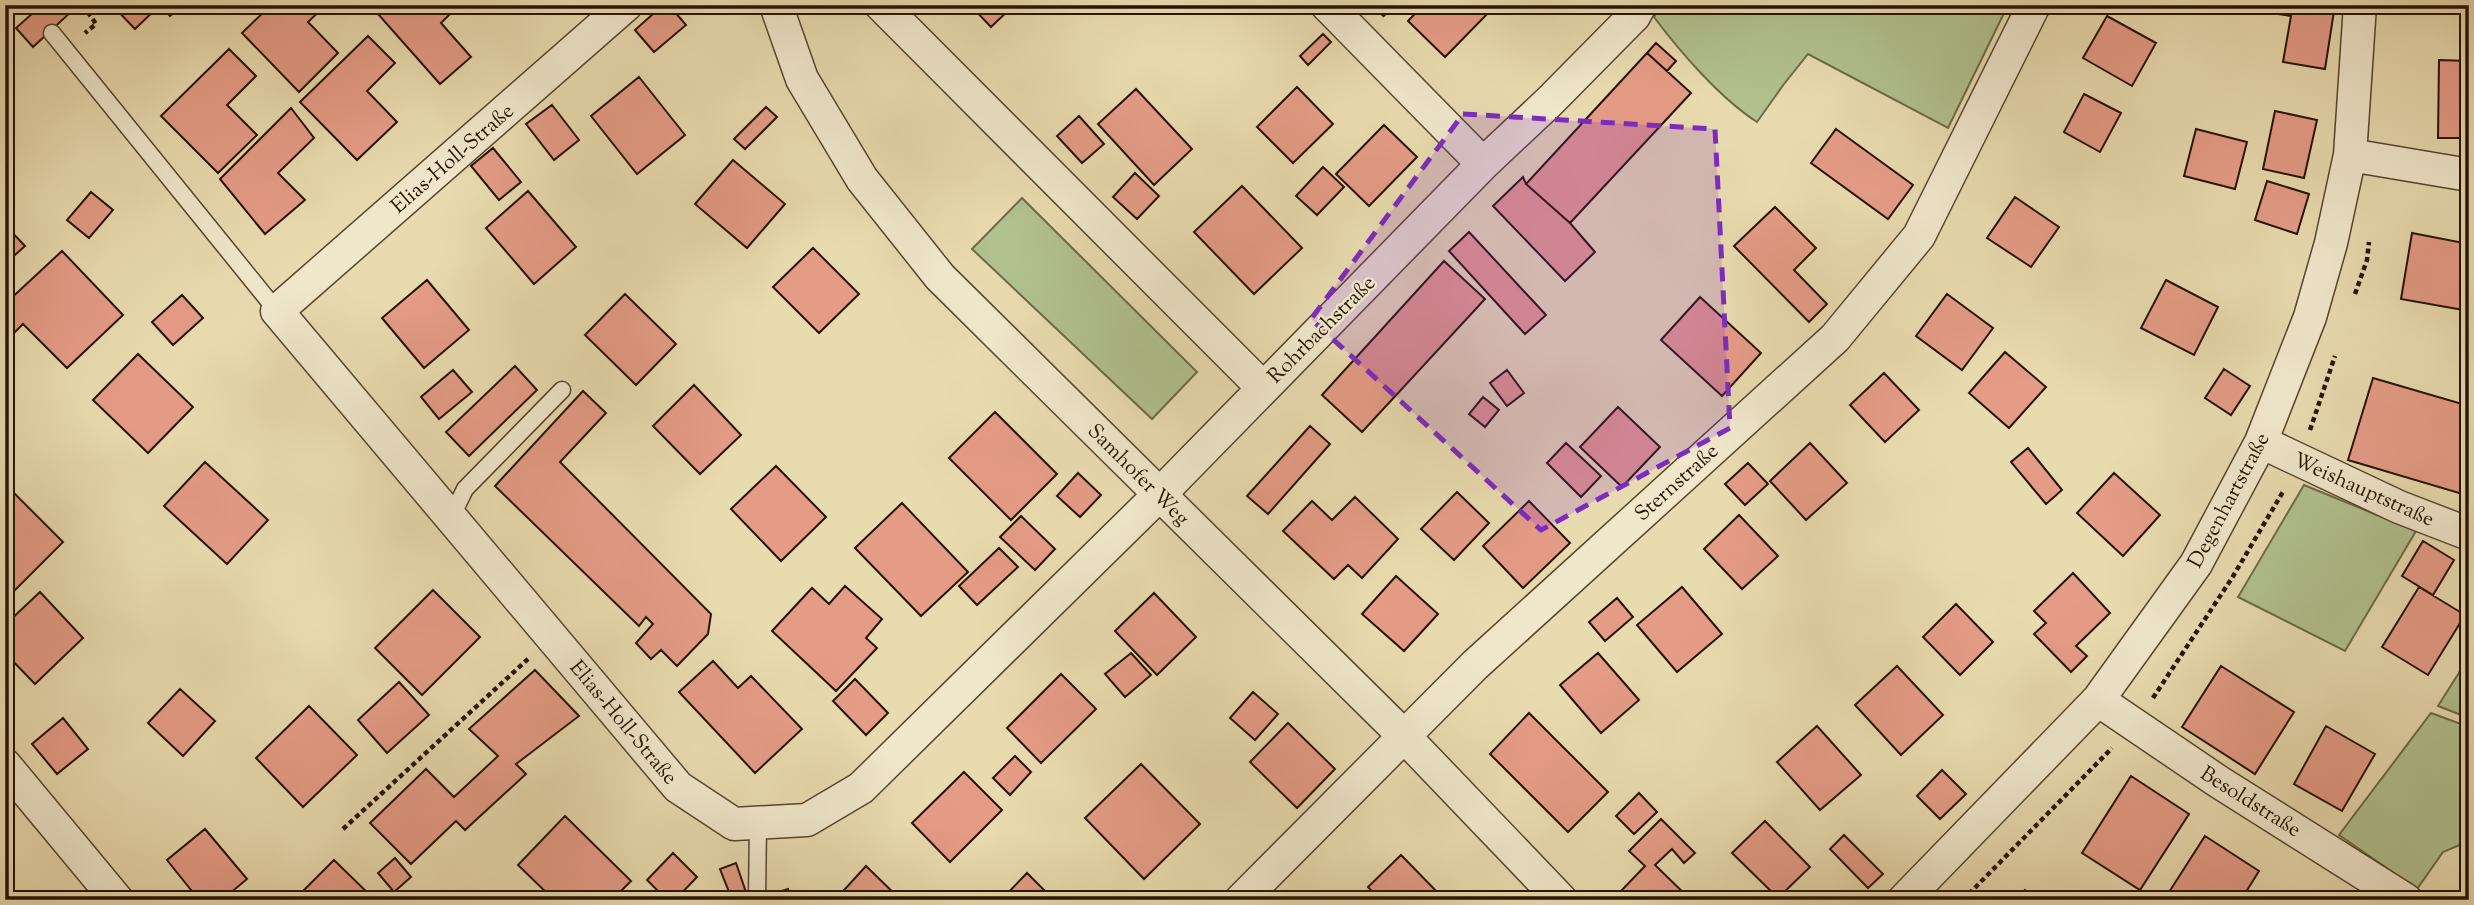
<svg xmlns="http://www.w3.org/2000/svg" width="2474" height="905" font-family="'Sorts Mill Goudy',serif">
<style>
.green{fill:#b1c18f;stroke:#6c6a48;stroke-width:2}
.building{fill:#e59c87;stroke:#261302;stroke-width:2}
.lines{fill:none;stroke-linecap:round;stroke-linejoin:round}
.service-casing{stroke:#57452e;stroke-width:19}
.minor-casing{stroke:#57452e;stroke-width:35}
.path{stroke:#261302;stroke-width:4.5;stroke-dasharray:5 3.5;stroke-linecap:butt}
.service{stroke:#f1e8cc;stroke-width:16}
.minor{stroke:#f1e8cc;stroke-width:32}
.marked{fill:#7b2cbf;fill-opacity:0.2;stroke:#7b2cbf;stroke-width:5;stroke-dasharray:14 9;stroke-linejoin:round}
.labels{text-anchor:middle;stroke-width:5;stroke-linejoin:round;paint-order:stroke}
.street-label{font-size:21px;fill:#261302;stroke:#f1e8cc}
</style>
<rect width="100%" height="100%" fill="#e9dbb0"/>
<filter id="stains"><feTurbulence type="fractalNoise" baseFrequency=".00286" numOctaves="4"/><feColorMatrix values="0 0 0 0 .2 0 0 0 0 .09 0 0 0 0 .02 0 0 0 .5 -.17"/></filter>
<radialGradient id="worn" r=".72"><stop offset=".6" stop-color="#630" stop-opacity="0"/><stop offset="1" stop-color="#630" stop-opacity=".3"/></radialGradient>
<path class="green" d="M1661,5H2008L1948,128L1808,54L1784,84L1757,122C1721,99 1680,52 1654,17Z
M1022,198L1197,372L1152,419L972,249Z
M2304,485L2416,531L2345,651L2238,597Z
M2469,657V718L2438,706Z
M2431,713L2469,727V841L2443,852L2417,889L2339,835Z"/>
<path class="building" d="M42,5H67L72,11L33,47L16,28Z
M112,5H160L135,29Z
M160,5H181L170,16Z
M271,5H326L308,22L338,53L299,92L242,33Z
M370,5H459L441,23L471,57L440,84Z
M663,5H669L686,25L654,52L635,30Z
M970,5H1014L991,27Z
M1423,5H1492L1494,7L1445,57L1408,21Z
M2218,5H2308L2307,7L2334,11L2325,69L2283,62L2291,16Z
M2107,16L2156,43L2132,86L2083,58Z
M1323,34L1331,42L1308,65L1300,56Z
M368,36L395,63L367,91L397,122L357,160L300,102Z
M1656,43L1676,61L1667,71L1647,53Z
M229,49L256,76L227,105L257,135L218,173L161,116Z
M1647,53L1691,93L1570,223L1526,184Z
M2439,60L2469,61V138H2438Z
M639,77L685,135L637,174L591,116Z
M1297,87L1333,124L1293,163L1257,127Z
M1136,89L1192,149L1154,185L1098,124Z
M2084,94L2121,113L2100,152L2064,132Z
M552,105L579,140L554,160L526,124Z
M766,107L777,117L745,149L734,139Z
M291,108L314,138L278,173L305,200L265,234L220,179Z
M2275,111L2317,120L2304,178L2263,169Z
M1079,116L1104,144L1082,163L1057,136Z
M1384,125L1417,157L1369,206L1336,174Z
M1836,129L1913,185L1888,219L1811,163Z
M2196,129L2247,142L2235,189L2184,176Z
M493,148L521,182L499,200L471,166Z
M733,160L785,204L747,248L695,204Z
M1323,167L1344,187L1317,215L1296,196Z
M1135,173L1159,196L1137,219L1113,197Z
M1523,177L1526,184L1570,223L1595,252L1565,281L1493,206Z
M2267,181L2309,194L2297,234L2255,220Z
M1242,186L1302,248L1254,294L1194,232Z
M528,191L576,247L534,284L486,228Z
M91,192L113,210L89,238L67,220Z
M2015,197L2059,227L2031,267L1987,238Z
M1775,207L1816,248L1794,270L1827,304L1809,322L1734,246Z
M5,225L25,246L5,264Z
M1469,232L1546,315L1525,334L1449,251Z
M2412,233L2469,244V311L2401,299Z
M813,248L859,294L819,333L773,287Z
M62,251L123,315L67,368L23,324L5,342V304Z
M1444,261L1485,299L1362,432L1322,395Z
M427,280L469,330L424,368L382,318Z
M2166,280L2218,307L2194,355L2141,328Z
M625,294L676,344L636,385L585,335Z
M1947,294L1993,328L1962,370L1916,336Z
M182,295L203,318L173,345L152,322Z
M1700,297L1761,353L1722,396L1661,340Z
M2005,352L2046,387L2009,428L1969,393Z
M138,354L193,407L148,453L93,400Z
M515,366L537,390L469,456L446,432Z
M2224,369L2250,386L2231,415L2205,398Z
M453,370L472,392L439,419L421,397Z
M1507,370L1524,393L1507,406L1490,383Z
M1884,373L1919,410L1885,442L1850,405Z
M2373,378L2469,406V496L2348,460Z
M694,385L741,435L700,474L653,426Z
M583,391L606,413L560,462L711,614L708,634L677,666L661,650L651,659L636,643L653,624L646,617L639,626L495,486Z
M1483,397L1499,410L1485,427L1469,414Z
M1618,407L1660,447L1622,487L1580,447Z
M995,412L1057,474L1011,520L949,458Z
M1310,426L1330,444L1268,514L1247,496Z
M1566,443L1601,476L1581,497L1547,463Z
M1810,443L1847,483L1806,520L1770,481Z
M2028,448L2062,490L2046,504L2011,462Z
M205,462L268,520L227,564L164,506Z
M1748,463L1768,484L1745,505L1725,484Z
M776,466L826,517L781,561L731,509Z
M1078,473L1101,495L1080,517L1057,496Z
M2114,473L2160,515L2123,556L2077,513Z
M5,484L63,542L7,598L5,596Z
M1457,492L1489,523L1454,560L1421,529Z
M1355,497L1398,539L1362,578L1348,565L1334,579L1283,531L1312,501L1332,520Z
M1529,501L1570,543L1523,588L1483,546Z
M902,503L968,572L921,616L855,548Z
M1739,515L1778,556L1742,589L1704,549Z
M1021,516L1055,549L1035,570L1000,537Z
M2423,541L2454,560L2433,595L2402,576Z
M999,548L1018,567L977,605L959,586Z
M2073,573L2110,613L2076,646L2087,656L2071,672L2034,634L2046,623L2034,611Z
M1396,576L1438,614L1404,651L1362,614Z
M845,586L882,619L866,638L877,648L836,691L772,631L812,588L829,604Z
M1682,587L1722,634L1677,672L1637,625Z
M2419,587L2465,615L2428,675L2382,647Z
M433,590L480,637L422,695L375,648Z
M40,592L83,638L35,684L5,653V625Z
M1154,593L1196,637L1157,675L1115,631Z
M1617,598L1633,617L1605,641L1589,622Z
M1956,604L1993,642L1960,675L1923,637Z
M1131,653L1151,675L1125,697L1105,674Z
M1598,653L1639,700L1601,733L1560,685Z
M713,661L738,688L751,676L802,729L755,773L679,692Z
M1897,666L1943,715L1901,755L1855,705Z
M2221,666L2294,712L2255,774L2182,727Z
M535,670L579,716L516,764L526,774L465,830L456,821L411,864L370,823L426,769L454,797L498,756L469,729Z
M1061,674L1096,709L1041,763L1007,728Z
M855,679L888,713L866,735L833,701Z
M399,682L429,715L387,753L358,720Z
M180,689L215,721L183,756L148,723Z
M1253,692L1278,714L1255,740L1230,718Z
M309,706L357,755L303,807L256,758Z
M1529,713L1608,792L1568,832L1490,754Z
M63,718L88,749L57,774L32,744Z
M1288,723L1335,769L1297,808L1250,762Z
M1817,726L1861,775L1820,810L1777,762Z
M2326,726L2375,754L2342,811L2294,784Z
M1015,756L1031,772L1010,795L993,778Z
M1141,764L1200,824L1144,879L1085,818Z
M1942,770L1966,794L1940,819L1917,796Z
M964,772L1002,810L950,862L912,823Z
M2131,776L2189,814L2140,890L2082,853Z
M1639,793L1657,812L1634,834L1616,816Z
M565,816L631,881L612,900H554L518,865Z
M1661,819L1695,853L1684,863L1672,849L1655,865L1691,900H1628L1620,892L1645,866L1629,851Z
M1765,821L1810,867L1778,898L1732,853Z
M205,829L247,879L222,900H199L167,860Z
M1844,835L1883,874L1868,888L1830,849Z
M2205,836L2259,871L2241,900H2164Z
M673,853L697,877L675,900H667L647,880Z
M1401,855L1445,900H1380L1368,887Z
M395,858L411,877L394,892L378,873Z
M334,860L375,900H294Z
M736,863L746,892L731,897L720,869Z
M866,866L901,900H835Z
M1027,873L1054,900H1001Z
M788,889L791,900H773L772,894Z
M2025,890L2035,900H2015Z
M2284,892L2296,900H2279Z"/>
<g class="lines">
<g class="service-casing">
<path id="service" d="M52,33L277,311
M451,518L465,489L562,390
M757,900L758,823"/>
</g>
<g class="minor-casing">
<path id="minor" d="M626,5L277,311L678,787L734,824L807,820L861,788L1160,494L1483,164L1549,102L1634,16L1640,5
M776,5L802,79L862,179L940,277L1404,736L1561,900
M881,5L1263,388
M1327,5L1483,164
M2350,155L2469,175
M2261,442L2399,507L2469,534
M2098,700L2219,782L2406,900
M5,765L117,900
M1241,900L1475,665L1835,338L1919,236L2034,5
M1904,900L2098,700L2196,564L2261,442L2310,317L2331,243L2350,155L2360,5"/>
</g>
<path class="path" d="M83,5L96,24L85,33
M1382,16L1393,5
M2355,294L2367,260L2369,242
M2310,430L2335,356
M2153,698L2232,578L2284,490
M343,829L528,659
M1963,900L2112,748"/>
<use href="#service" class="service"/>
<use href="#minor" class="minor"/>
</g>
<path class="marked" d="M1463,114L1715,129L1730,428L1541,530L1311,319Z"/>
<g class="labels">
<g class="street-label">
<text transform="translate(452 158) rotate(-41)" y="7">Elias-Holl-Straße</text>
<text transform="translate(1321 329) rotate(-45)" y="7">Rohrbachstraße</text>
<text transform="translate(1139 474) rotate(45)" y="7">Samhofer Weg</text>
<text transform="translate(1676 482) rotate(-42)" y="7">Sternstraße</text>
<text transform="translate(2364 489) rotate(24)" y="7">Weishauptstraße</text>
<text transform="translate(2228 500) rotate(-62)" y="7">Degenhartstraße</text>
<text transform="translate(624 722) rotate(50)" y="7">Elias-Holl-Straße</text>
<text transform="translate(2251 801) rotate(32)" y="7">Besoldstraße</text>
</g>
</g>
<rect width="2474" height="905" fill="none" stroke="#e9dbb0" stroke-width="28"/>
<rect x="7" y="7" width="2460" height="891" fill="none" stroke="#261302" stroke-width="3.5"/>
<rect x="14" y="14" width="2446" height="877" fill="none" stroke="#261302" stroke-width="2"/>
<rect width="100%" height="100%" filter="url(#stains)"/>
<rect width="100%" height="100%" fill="url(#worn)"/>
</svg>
